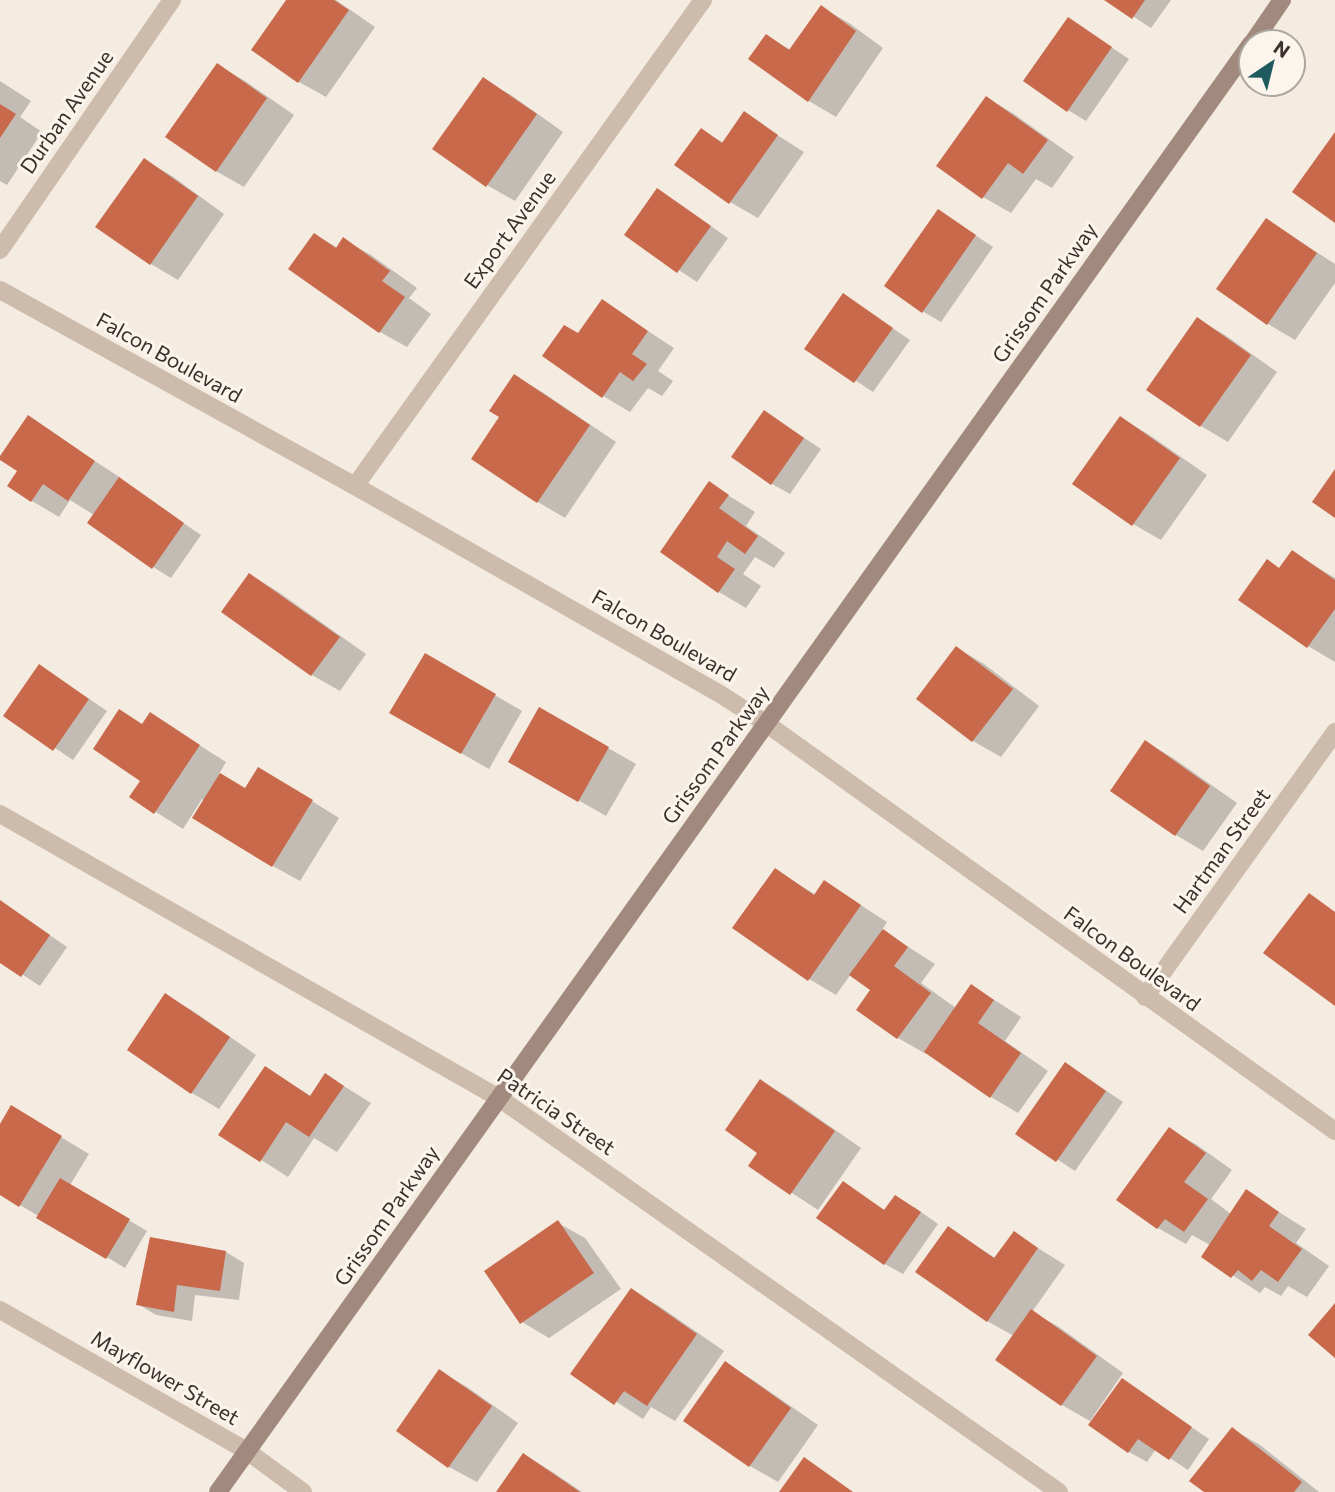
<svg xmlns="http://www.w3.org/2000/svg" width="1335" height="1492" font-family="Commissioner,sans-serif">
<rect width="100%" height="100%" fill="#f4ebe1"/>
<g fill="#0003">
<path d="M288 0H336L375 27 326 97 299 82Z"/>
<path d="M1108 0H1171L1151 28Z"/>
<path d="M821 7 849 23 883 48 836 117 809 101 750 59 766 36 791 50Z"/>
<path d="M1069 19 1129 59 1086 121 1068 110Z"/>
<path d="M218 65 245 81 294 115 244 187 216 171Z"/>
<path d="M483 79 511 95 563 132 515 201 487 185Z"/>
<path d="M0 81 31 101 20 117 42 132 7 185 0 181Z"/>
<path d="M987 98 1014 114 1074 157 1052 188 1036 179 1011 213 983 197Z"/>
<path d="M744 114 804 152 758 218 730 202 677 165 701 130 724 143Z"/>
<path d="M145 160 172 176 224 214 178 280 151 264Z"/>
<path d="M675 201 728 238 697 282 626 235Z"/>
<path d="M939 211 993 247 941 322 922 311Z"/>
<path d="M1267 220 1335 264V283L1295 340 1268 324Z"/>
<path d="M315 235 338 248 344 240 371 255 417 288 409 298 431 314 407 347 380 332Z"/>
<path d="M844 295 910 340 873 392 807 348Z"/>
<path d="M602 301 674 348 658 371 673 381 662 396 648 388 630 412 603 396 579 335Z"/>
<path d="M1197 319 1225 335 1277 372 1228 442 1201 426Z"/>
<path d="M515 376 542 392 616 442 565 518 538 502 501 417Z"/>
<path d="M765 412 821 449 790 494 772 484Z"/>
<path d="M28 418 121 478 120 480 201 535 171 578 153 567 94 515 70 500 59 517 32 501Z"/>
<path d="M1121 418 1148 434 1207 475 1161 540 1133 524 1075 483Z"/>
<path d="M710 484 755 512 746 526 785 553 774 568 755 557 743 574 761 586 746 608 719 592Z"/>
<path d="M1292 552 1335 578V662L1308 646Z"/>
<path d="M250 575 277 591 366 654 340 691 312 675 224 612Z"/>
<path d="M957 648 984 664 1039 706 1001 757 973 741 918 699Z"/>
<path d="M426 655 522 711 489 769 391 713Z"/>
<path d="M40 666 107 711 73 760 6 715Z"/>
<path d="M540 709 636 764 606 816 510 761Z"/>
<path d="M150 714 226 762 219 774 246 790 286 785 339 818 300 881 273 866 202 799 183 829 132 797 143 780V725Z"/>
<path d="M1146 742 1173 758 1237 803 1203 851 1176 835 1112 790Z"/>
<path d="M775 870 816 895 825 882 887 922 882 930 935 964 921 983 956 1008 972 986 1021 1017 1005 1041 1048 1071 1018 1113 991 1097 927 1052 926 1054 898 1038 858 1009 872 990 851 974 836 995 809 979Z"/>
<path d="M0 901 67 947 40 986 0 960Z"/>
<path d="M166 995 193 1011 256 1055 219 1109 192 1093 129 1050Z"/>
<path d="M1066 1064 1123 1102 1075 1171 1017 1133Z"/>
<path d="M265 1068 312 1097 326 1075 371 1103 337 1152 314 1138 288 1177 221 1134Z"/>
<path d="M761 1081 788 1097 861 1148 818 1210 751 1166 760 1152Z"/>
<path d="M39 1124 89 1154 70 1185 147 1231 125 1268 0 1193V1127Z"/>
<path d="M1169 1129 1197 1145 1232 1170 1211 1199 1231 1214 1247 1192 1306 1229 1296 1243 1329 1266 1307 1297 1288 1286 1281 1296 1265 1287 1260 1293 1203 1256 1210 1245 1192 1235 1186 1244 1158 1228 1118 1199Z"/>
<path d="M843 1183 886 1211 914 1207 938 1224 903 1274 885 1264Z"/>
<path d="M558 1223 585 1238 621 1289 549 1338 522 1322Z"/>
<path d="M948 1228 995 1258 1014 1233 1065 1265 1032 1312 1059 1327 1123 1373 1090 1421 1062 1405 997 1360 1014 1336 987 1321Z"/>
<path d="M152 1239 226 1252 244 1263 239 1300 195 1295 192 1321 156 1315 138 1304Z"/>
<path d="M631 1290 659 1306 724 1351 675 1421 651 1407 643 1419 573 1374Z"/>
<path d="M726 1364 753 1380 818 1425 778 1482 750 1466 686 1421Z"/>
<path d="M439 1371 467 1387 518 1423 477 1482 449 1467 398 1431Z"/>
<path d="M1122 1380 1209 1439 1188 1470 1156 1449 1147 1462 1129 1452Z"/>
<path d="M1232 1429 1260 1445 1319 1492H1206Z"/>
<path d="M524 1455 551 1471 582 1492H498Z"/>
</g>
<g fill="#c8694b">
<path d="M286 0H334L349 10 298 83 251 50Z"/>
<path d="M1104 0H1145L1132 19Z"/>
<path d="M821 5 856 31 808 102 748 59 766 34 789 50Z"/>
<path d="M1068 17 1112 47 1067 112 1023 81Z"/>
<path d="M217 63 267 98 216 172 165 137Z"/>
<path d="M483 77 537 114 486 187 432 149Z"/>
<path d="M986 96 1048 140 1023 174 1008 163 982 199 936 166Z"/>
<path d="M0 104 16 114 0 138Z"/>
<path d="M744 111 778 135 729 204 674 165 701 128 722 143Z"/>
<path d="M1335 132V223L1292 192Z"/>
<path d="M144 158 198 196 150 265 95 227Z"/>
<path d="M657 188 711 226 677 273 624 235Z"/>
<path d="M938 209 976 235 922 313 884 286Z"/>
<path d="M1266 218 1317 253 1267 325 1216 289Z"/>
<path d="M314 233 336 248 343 237 390 271 382 281 405 297 379 333 288 269Z"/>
<path d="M843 293 893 328 854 383 804 349Z"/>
<path d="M602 299 648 331 632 354 647 364 633 381 620 372 602 398 542 356 564 325 578 333Z"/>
<path d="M1197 317 1251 355 1200 427 1146 390Z"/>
<path d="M514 374 590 425 537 503 471 459 499 417 489 411Z"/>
<path d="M764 410 804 438 771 485 731 457Z"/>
<path d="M28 415 95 461 68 501 43 484 31 502 7 486 17 471 0 460V456Z"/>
<path d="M1120 416 1180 458 1132 526 1072 484Z"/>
<path d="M1335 469V518L1312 502Z"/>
<path d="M119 477 184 523 152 569 87 523Z"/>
<path d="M709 481 729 495 719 508 758 536 745 554 727 541 717 557 735 569 718 593 660 552Z"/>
<path d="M1292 550 1335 580V609L1307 648 1238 600 1267 559 1279 568Z"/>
<path d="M249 573 340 637 311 676 221 612Z"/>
<path d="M956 646 1013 689 972 742 916 699Z"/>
<path d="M425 653 496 694 461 754 389 713Z"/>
<path d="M39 664 89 699 53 751 3 716Z"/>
<path d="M539 707 609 747 578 802 508 762Z"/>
<path d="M119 709 142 724 150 712 200 745 154 814 129 797 140 781 93 749Z"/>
<path d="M1145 740 1210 786 1175 836 1110 791Z"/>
<path d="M258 767 313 800 272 867 192 818 220 773 245 788Z"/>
<path d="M775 868 814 895 824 880 861 905 808 981 732 928Z"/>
<path d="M1309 893 1335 912V1006L1263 953Z"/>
<path d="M0 900 50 935 21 977 0 963Z"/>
<path d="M883 929 908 947 894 966 931 993 897 1039 856 1010 870 990 849 975Z"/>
<path d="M971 984 994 1000 978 1023 1021 1053 990 1098 924 1052Z"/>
<path d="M165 993 230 1037 191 1094 127 1050Z"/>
<path d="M1065 1062 1106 1091 1056 1162 1015 1134Z"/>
<path d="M265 1066 310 1096 325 1073 344 1086 309 1137 286 1122 260 1162 218 1135Z"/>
<path d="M760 1079 835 1131 790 1195 748 1166 757 1153 725 1130Z"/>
<path d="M11 1105 62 1136 19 1207 0 1195V1124Z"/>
<path d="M1169 1127 1206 1153 1184 1182 1208 1199 1184 1232 1165 1219 1157 1229 1116 1200Z"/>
<path d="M60 1178 130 1219 106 1259 36 1218Z"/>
<path d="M843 1181 884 1210 895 1195 921 1212 884 1265 816 1218Z"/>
<path d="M1246 1189 1279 1212 1269 1226 1302 1249 1278 1282 1261 1270 1252 1281 1238 1270 1231 1278 1201 1257Z"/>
<path d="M558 1220 594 1273 520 1324 484 1271Z"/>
<path d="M948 1226 994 1258 1014 1231 1038 1248 987 1322 915 1272Z"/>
<path d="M150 1237 226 1251 220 1291 177 1285 174 1312 136 1305Z"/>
<path d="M631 1288 697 1334 647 1406 624 1391 614 1405 570 1374Z"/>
<path d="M1335 1303V1358L1308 1335Z"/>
<path d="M1031 1309 1097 1356 1061 1406 995 1360Z"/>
<path d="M725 1361 791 1408 749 1467 683 1421Z"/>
<path d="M439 1369 492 1406 448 1468 396 1431Z"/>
<path d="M1122 1378 1192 1427 1169 1460 1138 1439 1128 1453 1088 1425Z"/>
<path d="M1232 1427 1302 1482 1294 1492H1204L1189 1481Z"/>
<path d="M523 1453 580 1492H496Z"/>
<path d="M804 1457 853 1492H779Z"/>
</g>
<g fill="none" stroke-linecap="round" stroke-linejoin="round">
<g stroke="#cdbbac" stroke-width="18">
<path d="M0 250 172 0"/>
<path d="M0 290 355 486 720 694 767 724 1335 1131"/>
<path d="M355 486 703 0"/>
<path d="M0 814 499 1098 1059 1492"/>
<path d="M1145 997 1335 732"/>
<path d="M0 1310 247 1451 303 1492"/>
</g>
<g stroke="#a18a7d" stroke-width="18">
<path d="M1253 42 1282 0"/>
<path d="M218 1492 1251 44"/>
</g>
</g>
<g text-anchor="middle" stroke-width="6" stroke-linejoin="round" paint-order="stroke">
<g font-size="21" fill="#3b302b" stroke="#fbf5ee">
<text transform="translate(67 112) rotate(-55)" y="7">Durban Avenue</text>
<text transform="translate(510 230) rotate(-54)" y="7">Export Avenue</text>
<text transform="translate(1045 293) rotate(-55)" y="7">Grissom Parkway</text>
<text transform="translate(169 358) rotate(29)" y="7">Falcon Boulevard</text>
<text transform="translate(664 636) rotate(30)" y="7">Falcon Boulevard</text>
<text transform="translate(716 755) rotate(-54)" y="7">Grissom Parkway</text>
<text transform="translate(1222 851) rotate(-54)" y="7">Hartman Street</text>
<text transform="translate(1132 959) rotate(36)" y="7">Falcon Boulevard</text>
<text transform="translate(556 1112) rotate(34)" y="7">Patricia Street</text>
<text transform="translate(387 1216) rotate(-55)" y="7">Grissom Parkway</text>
<text transform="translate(165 1378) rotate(30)" y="7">Mayflower Street</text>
</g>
</g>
<g transform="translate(1272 63) rotate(35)"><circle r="33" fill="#fbf5ee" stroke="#aea6a0" stroke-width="2"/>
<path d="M0-5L12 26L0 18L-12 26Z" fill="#1f5a5e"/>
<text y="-10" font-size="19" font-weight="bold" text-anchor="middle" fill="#3b302b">N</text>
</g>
</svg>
